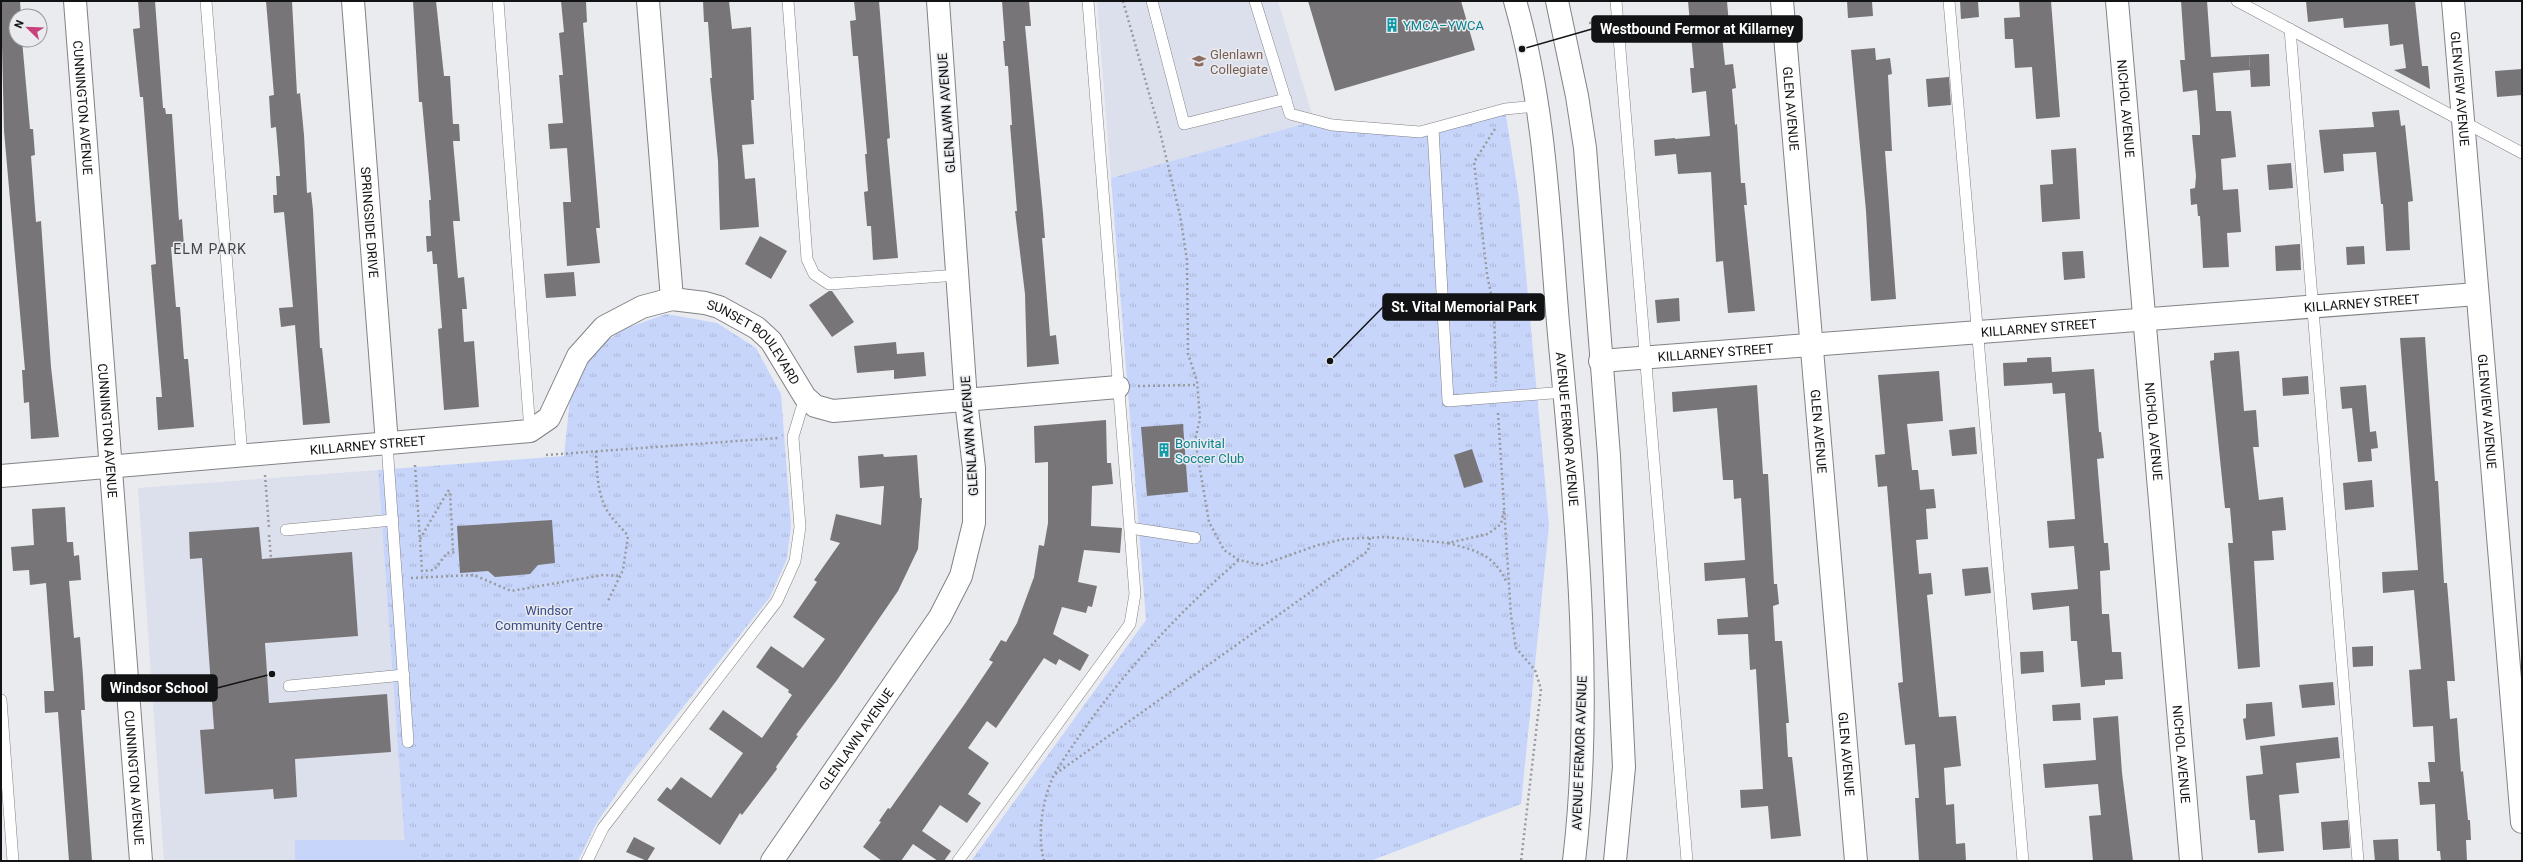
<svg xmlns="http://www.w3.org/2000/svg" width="2523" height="862" font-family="Roboto,sans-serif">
<defs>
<pattern id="park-tufts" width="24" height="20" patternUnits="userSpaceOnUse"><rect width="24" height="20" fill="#c7d5fa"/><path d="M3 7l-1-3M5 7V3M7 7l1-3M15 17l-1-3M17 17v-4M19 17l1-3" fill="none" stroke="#aab6d5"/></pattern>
</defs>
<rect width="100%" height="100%" fill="#e9ebef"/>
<g fill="#dce0ec">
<path d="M1097 1H1278L1314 121 1111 178Z"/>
<path d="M378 470 406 861H164L138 488Z"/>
</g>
<rect fill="#c7d5fa" x="295" y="840" width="125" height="21"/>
<g fill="url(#park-tufts)">
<path d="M1505 109 1519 198 1549 525 1521 804 1370 861H971L1146 620 1111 178 1314 121 1420 132Z"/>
<path d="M666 314 717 323 756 348 781 394 791 526 787 559 770 597 628 777 596 824 578 861H406L378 470 564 456 570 399 595 349 624 329Z"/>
</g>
<g fill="#787578">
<path d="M1 1H20L21 16H16V40H22L30 129H33L35 155 31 156 36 222 41 221 51 367 59 437 31 439 29 402 24 403 22 370H25L4 131Z"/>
<path d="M138 1H155L163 108H165L166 114H172L179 220 182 219 184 246 171 247 176 307H180L184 359H188L194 427 158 430 156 397H162L151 265 156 264 143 97H140L133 29 140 28Z"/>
<path d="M266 1H292L297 94 300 93 304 135 307 193 311 192 313 210 320 348H322L330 423 303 425 295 325 281 327 279 308 293 307 284 212 274 213 273 195H277L276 176H280L276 127 271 128 269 96 274 95Z"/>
<path d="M413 1H436L444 76H450L453 124H459L460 141H453L460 221H453L458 278 464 277 467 309H462L464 342 474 341 479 407 444 410 438 329 442 328 437 264H433L432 251 427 252 426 236H431L429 200H431L422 102H419Z"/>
<path d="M561 1H586L587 22 583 23 600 228H596L600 263 567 266 563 202H571L567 148 550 149 548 124 563 123 559 75H563L559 33 564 32Z"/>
<path d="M703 1H729L732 29 751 27 754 100H751L754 144 742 145 745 179 755 178 759 227 720 230 718 161 710 78H712L708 22H704Z"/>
<path d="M854 1H879L890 138 887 139 898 258 873 260 871 226H867L864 192 868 191 865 154H867L858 56H853L850 21 856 20Z"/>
<path d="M1002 1H1029L1031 26H1025L1043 213 1045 238H1042L1050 336 1056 335 1059 364 1027 367 1025 294 1015 211H1017L1010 125H1012L1008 66H1005L1003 41H1005Z"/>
<path d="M1308 1H1461L1475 50 1335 91Z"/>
<path d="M1688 1H1727L1729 25 1721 26 1725 65 1733 64 1736 88 1732 89 1735 125 1737 124 1741 183H1745L1747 205H1744L1755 311 1728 313 1723 261 1716 262 1711 172 1678 174 1676 154 1655 156 1654 140 1675 138 1676 151 1675 139 1710 136 1706 91 1692 93 1690 68H1694Z"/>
<path d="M1847 1H1872L1873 16 1848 18Z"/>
<path d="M1960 1H1978L1979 17 1961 19Z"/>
<path d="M2019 1H2051L2060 117 2036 119 2032 67 2015 68 2013 39H2005L2004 18 2020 17Z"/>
<path d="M2181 1H2207L2211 57 2249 55 2250 70 2213 73 2216 111H2231L2236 157 2221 159 2223 190 2238 189 2241 232 2227 233 2229 267 2203 268 2200 216H2198L2197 204 2191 205 2190 189 2195 188 2196 176 2192 135H2200V127L2197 90 2183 92 2180 60H2185Z"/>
<path d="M2306 1H2415L2422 66H2428L2430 89 2394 70 2406 68 2403 44 2390 46 2388 24 2344 28 2343 18 2308 22Z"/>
<path d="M1875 48 1876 60 1890 58 1892 74 1888 75 1892 151H1885L1896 299 1871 301 1866 211 1851 50Z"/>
<path d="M2269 54 2270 86 2251 87 2249 55Z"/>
<path d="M2522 69V95L2497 97 2495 71Z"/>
<path d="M1949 77 1951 105 1928 107 1926 79Z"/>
<path d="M2399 110 2401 126 2405 125 2413 201 2408 202 2410 250 2386 251 2383 204H2381L2376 152 2343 154 2344 171 2324 173 2319 130 2374 127 2372 112Z"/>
<path d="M2076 148 2080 219 2042 222 2040 185 2053 184 2051 150Z"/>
<path d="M2291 163 2293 188 2269 190 2267 165Z"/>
<path d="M760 236 787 251 771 279 745 264Z"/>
<path d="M2300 244 2301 270 2276 271 2275 246Z"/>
<path d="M2364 246 2365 264 2347 265 2346 247Z"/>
<path d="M2083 251 2085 278 2064 280 2062 252Z"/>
<path d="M574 272 576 296 546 298 544 274Z"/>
<path d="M829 291H832L854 322 832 337 809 305Z"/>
<path d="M1679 298 1680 321 1657 323 1655 300Z"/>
<path d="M2425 337 2435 481H2438L2444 583H2447L2453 655 2455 681H2447L2450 719 2457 718 2461 772 2463 771 2468 820H2470L2471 840H2466L2467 861H2441L2440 851H2437L2435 804 2420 805 2418 782H2430L2428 762H2435L2433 726 2413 727 2409 670 2421 669 2414 590 2383 593 2382 572 2418 570 2400 338Z"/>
<path d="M896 342 897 354 924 352 926 376 894 379V370L857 373 854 346Z"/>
<path d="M2239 351 2244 411 2256 410 2259 447H2253L2259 500 2283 497 2286 530 2272 531 2274 560 2254 561 2260 667 2238 669 2228 543H2233L2230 508H2225L2210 361 2214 360V353Z"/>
<path d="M2051 357 2052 372 2094 369 2099 432H2101L2104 458 2097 459 2104 543H2108L2110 570 2100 571 2102 614H2109L2112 652H2121L2123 679 2105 680V685L2081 687 2077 641H2071L2069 606 2033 610 2031 593 2078 589 2074 546 2049 548 2047 521 2075 519 2065 393 2053 394 2052 383 2004 386 2003 363 2027 362V358Z"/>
<path d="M1939 371 1943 421 1907 424 1912 470H1918L1920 490 1934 489 1936 508 1926 509 1928 539 1916 540 1919 574 1931 573 1933 594 1927 595 1939 717 1956 716 1961 766 1944 768 1946 805 1954 804 1956 844 1965 843 1966 861H1919L1915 798H1919L1915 744 1905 745 1898 683 1903 682 1887 486 1878 487 1875 455 1885 454 1878 375Z"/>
<path d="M2308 376 2309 394 2283 396 2282 378Z"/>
<path d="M1757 385 1763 474H1768L1774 584H1777L1779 604 1773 606 1775 641H1782L1789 723H1786L1788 757H1792L1801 836 1771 839 1768 806 1741 808 1740 790 1763 789 1756 669 1750 670 1748 634 1718 635 1717 619 1748 617 1745 578 1705 581 1704 563 1745 560 1741 498 1734 499 1733 480H1723L1717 408 1673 412 1672 392Z"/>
<path d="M2366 385 2370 432 2376 431 2378 448 2371 449 2372 461 2358 462 2352 408 2342 409 2340 387Z"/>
<path d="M1106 420 1107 463H1111L1113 484 1092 486 1091 526 1122 528 1120 553 1084 550 1078 582 1097 586 1092 607 1088 606 1086 613 1062 607 1053 634 1089 655 1080 671 1059 659 1056 665 1044 658 996 728 987 721 968 748 989 763 968 794 981 803 967 823 940 805 922 831 951 851 944 861H938L913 844 901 861H882L863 847 881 822 879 821 888 808 890 809 964 705 993 662 989 660 1001 640 1006 642 1017 623 1034 577 1039 545 1044 546 1048 523V462L1035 463 1034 426Z"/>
<path d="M1183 424 1188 492 1147 496 1141 427Z"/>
<path d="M1975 427 1977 454 1952 456 1949 430Z"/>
<path d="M1472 449 1483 482 1464 488 1454 455Z"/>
<path d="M883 454 884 457 917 455 920 498H922L918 549 898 591 837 680 796 735 798 736 776 767 777 769 742 815 740 813 720 845 657 800 667 787 671 790 681 777 711 798 743 753 709 729 723 710 762 738 792 695 788 692 789 690 756 667 771 646 803 668 825 639 793 617 817 582 814 580 840 543 830 540 836 514 881 525 884 486 860 488 858 456Z"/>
<path d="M2372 480 2374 507 2345 510 2343 483Z"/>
<path d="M65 507 67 542H73L74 556 79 555 81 580 69 581 74 638 80 637 83 676 85 710H81L92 861H69L58 712 45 713 44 691H54L46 583 30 585 29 570 13 571 11 547 34 545 32 509Z"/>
<path d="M552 520 555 563 538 565 530 574 495 577 488 571 460 573 457 526Z"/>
<path d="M259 527 262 559 352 552 358 636 265 643 269 703 387 694 391 752 295 759 297 797 274 799 273 789 205 794 200 730 214 729 202 558 190 559 189 532Z"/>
<path d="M1988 567 1991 593 1965 596 1962 569Z"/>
<path d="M2373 646V666L2353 667 2352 647Z"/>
<path d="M2043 651 2044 672 2021 674 2020 652Z"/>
<path d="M2333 682 2335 705 2302 708 2299 685Z"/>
<path d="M2272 702 2275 736 2246 740 2243 719 2246 718V704Z"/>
<path d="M2080 703 2081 720 2053 721 2052 705Z"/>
<path d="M2118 716 2122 773 2133 861H2093L2089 816 2101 815 2098 784 2045 788 2043 764 2096 760 2093 718Z"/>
<path d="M2338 737 2340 758 2296 763 2299 793 2279 795 2284 851 2258 853 2255 820H2250L2246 776 2263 774 2260 746Z"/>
<path d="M2348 820 2350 848 2323 850 2321 822Z"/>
<path d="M634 837 655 848 647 861 626 852Z"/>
<path d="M2398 839 2399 861H2375L2373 840Z"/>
</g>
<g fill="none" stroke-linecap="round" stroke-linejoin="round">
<defs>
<g id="lane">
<path d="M206 1 242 456"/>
<path d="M498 1 530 431"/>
<path d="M788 1 807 259 814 274 829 284 959 275"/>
<path d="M1152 1 1184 124 1286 99"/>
<path d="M1255 1 1290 114 1332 125 1420 132 1505 109 1538 106"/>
<path d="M1616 1 1687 861"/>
<path d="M1949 1 2023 861"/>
<path d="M2237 1 2522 153"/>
<path d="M2290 29 2358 861"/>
<path d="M1433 129 1448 401 1565 392"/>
<path d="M387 444 408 742"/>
<path d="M1130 528 1195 538"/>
<path d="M286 530 393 520"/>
<path d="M289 686 404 675"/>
<path d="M1 700 13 861"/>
<path d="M587 861 603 828 777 601 795 561 800 527 793 437 805 397"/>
<path d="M958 861 1130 624 1135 594 1088 1"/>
</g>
<g id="street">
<path id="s1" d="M75 1 141 861"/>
<path id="s2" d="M353 1 387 444"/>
<path d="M648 1 672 299"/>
<path id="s3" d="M1782 1 1856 861"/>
<path id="s4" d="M2117 1 2191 861"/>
<path id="s5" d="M2453 1 2522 822"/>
<path id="s6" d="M1600 361 2477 294"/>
<path id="s7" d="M1 476 530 431 549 418 578 356 604 327 642 307 672 299 705 303 719 307 757 328 771 341 805 397 815 406 833 411 1118 387"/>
<path id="s8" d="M772 861 940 617 961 576 974 523V468L966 400 938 1"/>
</g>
<g id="secondary">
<path id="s9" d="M1515 1C1545 105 1549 216 1558 323 1574 501 1595 683 1574 861"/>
<path d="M1557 1 1577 96 1585 148 1609 456 1624 767 1615 861"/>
</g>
</defs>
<use href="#lane" stroke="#808286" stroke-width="12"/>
<use href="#street" stroke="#808286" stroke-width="24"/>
<use href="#secondary" stroke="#808286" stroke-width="24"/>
<g stroke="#989a9d" stroke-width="2.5" stroke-dasharray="2 3" stroke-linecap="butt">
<path d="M1123 1 1160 132 1180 215 1187 260 1188 354 1197 381 1200 419 1195 440 1209 522 1224 550 1239 560 1262 565 1318 545 1344 539 1385 537 1448 543 1488 534 1501 524 1504 510"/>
<path d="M1589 23 1603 22"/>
<path d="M1495 129 1474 162 1487 274 1494 309 1496 382"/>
<path d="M1138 386 1197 385"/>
<path d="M1498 413 1511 616 1516 648 1535 670 1541 689 1521 861"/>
<path d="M596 451C597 472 597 497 610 515 615 522 622 528 628 536L623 570 608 601"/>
<path d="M546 455 778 438"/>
<path d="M415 465 422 571 434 570 447 553 456 552"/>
<path d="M265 475 269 528"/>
<path d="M269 535 271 558"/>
<path d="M420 539 448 491H450L453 552"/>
<path d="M1448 543C1477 551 1494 554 1507 583"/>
<path d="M411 578 474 575 511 591 603 575 620 576"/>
<path d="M1055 773C1104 694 1168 621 1239 560"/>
<path d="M1044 861C1037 834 1042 800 1054 775L1368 551 1370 537"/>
</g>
<use href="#lane" stroke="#fff" stroke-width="11"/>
<use href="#street" stroke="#fff" stroke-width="22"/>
<use href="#secondary" stroke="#fff" stroke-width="22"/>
</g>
<defs>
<symbol id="building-bare" viewBox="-9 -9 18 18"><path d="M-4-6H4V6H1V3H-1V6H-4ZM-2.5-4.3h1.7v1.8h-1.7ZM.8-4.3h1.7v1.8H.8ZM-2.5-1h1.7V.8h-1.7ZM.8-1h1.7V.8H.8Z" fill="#0f9aa8" stroke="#e9ebef" stroke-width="2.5" paint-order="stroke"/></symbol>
<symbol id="school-bare" viewBox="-9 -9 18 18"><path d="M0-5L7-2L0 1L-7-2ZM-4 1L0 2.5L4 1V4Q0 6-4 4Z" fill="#8d6e63" stroke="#e9ebef" stroke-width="2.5" paint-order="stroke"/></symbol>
</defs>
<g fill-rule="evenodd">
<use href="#building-bare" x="1382" y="15" width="20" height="20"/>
<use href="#school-bare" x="1189" y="51" width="20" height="20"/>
<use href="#building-bare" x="1154" y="440" width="20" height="20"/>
</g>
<g text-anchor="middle" stroke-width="3" stroke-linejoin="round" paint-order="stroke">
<g font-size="13" fill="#0d838f" stroke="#e9ebef" text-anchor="start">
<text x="1403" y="30">YMCA–YWCA</text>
<text x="1175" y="448">Bonivital<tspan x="1175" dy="15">Soccer Club</tspan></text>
</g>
<g font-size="13" fill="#785e54" stroke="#e9ebef" text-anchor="start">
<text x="1210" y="59">Glenlawn<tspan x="1210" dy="15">Collegiate</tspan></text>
</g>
<g font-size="13" fill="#121314" stroke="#e9ebef">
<text dy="5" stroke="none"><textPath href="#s5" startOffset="88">GLENVIEW AVENUE</textPath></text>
<text dy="5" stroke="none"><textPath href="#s1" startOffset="107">CUNNINGTON AVENUE</textPath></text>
<text dy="5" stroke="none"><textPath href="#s3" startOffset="108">GLEN AVENUE</textPath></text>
<text dy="5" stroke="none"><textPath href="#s4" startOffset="108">NICHOL AVENUE</textPath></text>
<text transform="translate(946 113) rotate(-94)" y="5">GLENLAWN AVENUE</text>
<text dy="5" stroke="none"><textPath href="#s2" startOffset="222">SPRINGSIDE DRIVE</textPath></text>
<text dy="5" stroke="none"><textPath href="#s6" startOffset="764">KILLARNEY STREET</textPath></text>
<text dy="5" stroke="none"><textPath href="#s6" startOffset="440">KILLARNEY STREET</textPath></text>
<text dy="5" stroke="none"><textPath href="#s7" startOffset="833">SUNSET BOULEVARD</textPath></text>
<text dy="5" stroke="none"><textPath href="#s6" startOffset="116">KILLARNEY STREET</textPath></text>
<text dy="5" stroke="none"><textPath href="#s5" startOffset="412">GLENVIEW AVENUE</textPath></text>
<text dy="5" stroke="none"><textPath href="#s9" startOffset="432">AVENUE FERMOR AVENUE</textPath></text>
<text dy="5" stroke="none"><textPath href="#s1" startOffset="431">CUNNINGTON AVENUE</textPath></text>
<text dy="5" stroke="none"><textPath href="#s3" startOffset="432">GLEN AVENUE</textPath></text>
<text dy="5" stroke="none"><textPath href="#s4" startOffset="432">NICHOL AVENUE</textPath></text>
<text transform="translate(969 436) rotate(-94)" y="5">GLENLAWN AVENUE</text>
<text dy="5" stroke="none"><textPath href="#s7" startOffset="368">KILLARNEY STREET</textPath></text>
<text dy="5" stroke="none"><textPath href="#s8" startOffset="148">GLENLAWN AVENUE</textPath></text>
<text transform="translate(1579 753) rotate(-88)" y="5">AVENUE FERMOR AVENUE</text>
<text dy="5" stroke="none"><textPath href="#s3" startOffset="756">GLEN AVENUE</textPath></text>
<text dy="5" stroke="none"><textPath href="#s4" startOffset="756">NICHOL AVENUE</textPath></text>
<text dy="5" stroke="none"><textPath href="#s1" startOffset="779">CUNNINGTON AVENUE</textPath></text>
</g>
<g font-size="13" fill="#384c88" stroke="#e9ebef">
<text x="549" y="615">Windsor<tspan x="549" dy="15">Community Centre</tspan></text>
</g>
<g font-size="14" letter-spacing="1" fill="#424447" stroke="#e9ebef">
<text x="210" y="254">ELM PARK</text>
</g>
</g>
<path fill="none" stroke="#121314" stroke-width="1.5" d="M1522 49L1592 29M1330 361L1383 307M272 674L217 688"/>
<g fill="#121314" stroke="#e9ebef" stroke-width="1.5">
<circle cx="1522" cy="49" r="4"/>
<circle cx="1330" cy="361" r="4"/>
<circle cx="272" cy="674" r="4"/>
</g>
<g fill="#121314" stroke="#121314" stroke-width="1.5">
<rect x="1592" y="16" width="210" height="26" rx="4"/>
<rect x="1383" y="294" width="161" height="26" rx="4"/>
<rect x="102" y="675" width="115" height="26" rx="4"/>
</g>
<g font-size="14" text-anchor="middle" font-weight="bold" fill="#fff">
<text x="1697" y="34">Westbound Fermor at Killarney</text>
<text x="1464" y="312">St. Vital Memorial Park</text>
<text x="159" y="693">Windsor School</text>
</g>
<rect width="2523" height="862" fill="none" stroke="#121314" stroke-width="4"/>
<g transform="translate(28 28) rotate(293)"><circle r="19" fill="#e9ebef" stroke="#939597"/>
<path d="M0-3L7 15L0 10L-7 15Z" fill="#c8407c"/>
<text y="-6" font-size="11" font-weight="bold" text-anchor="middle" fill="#121314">N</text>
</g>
</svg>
